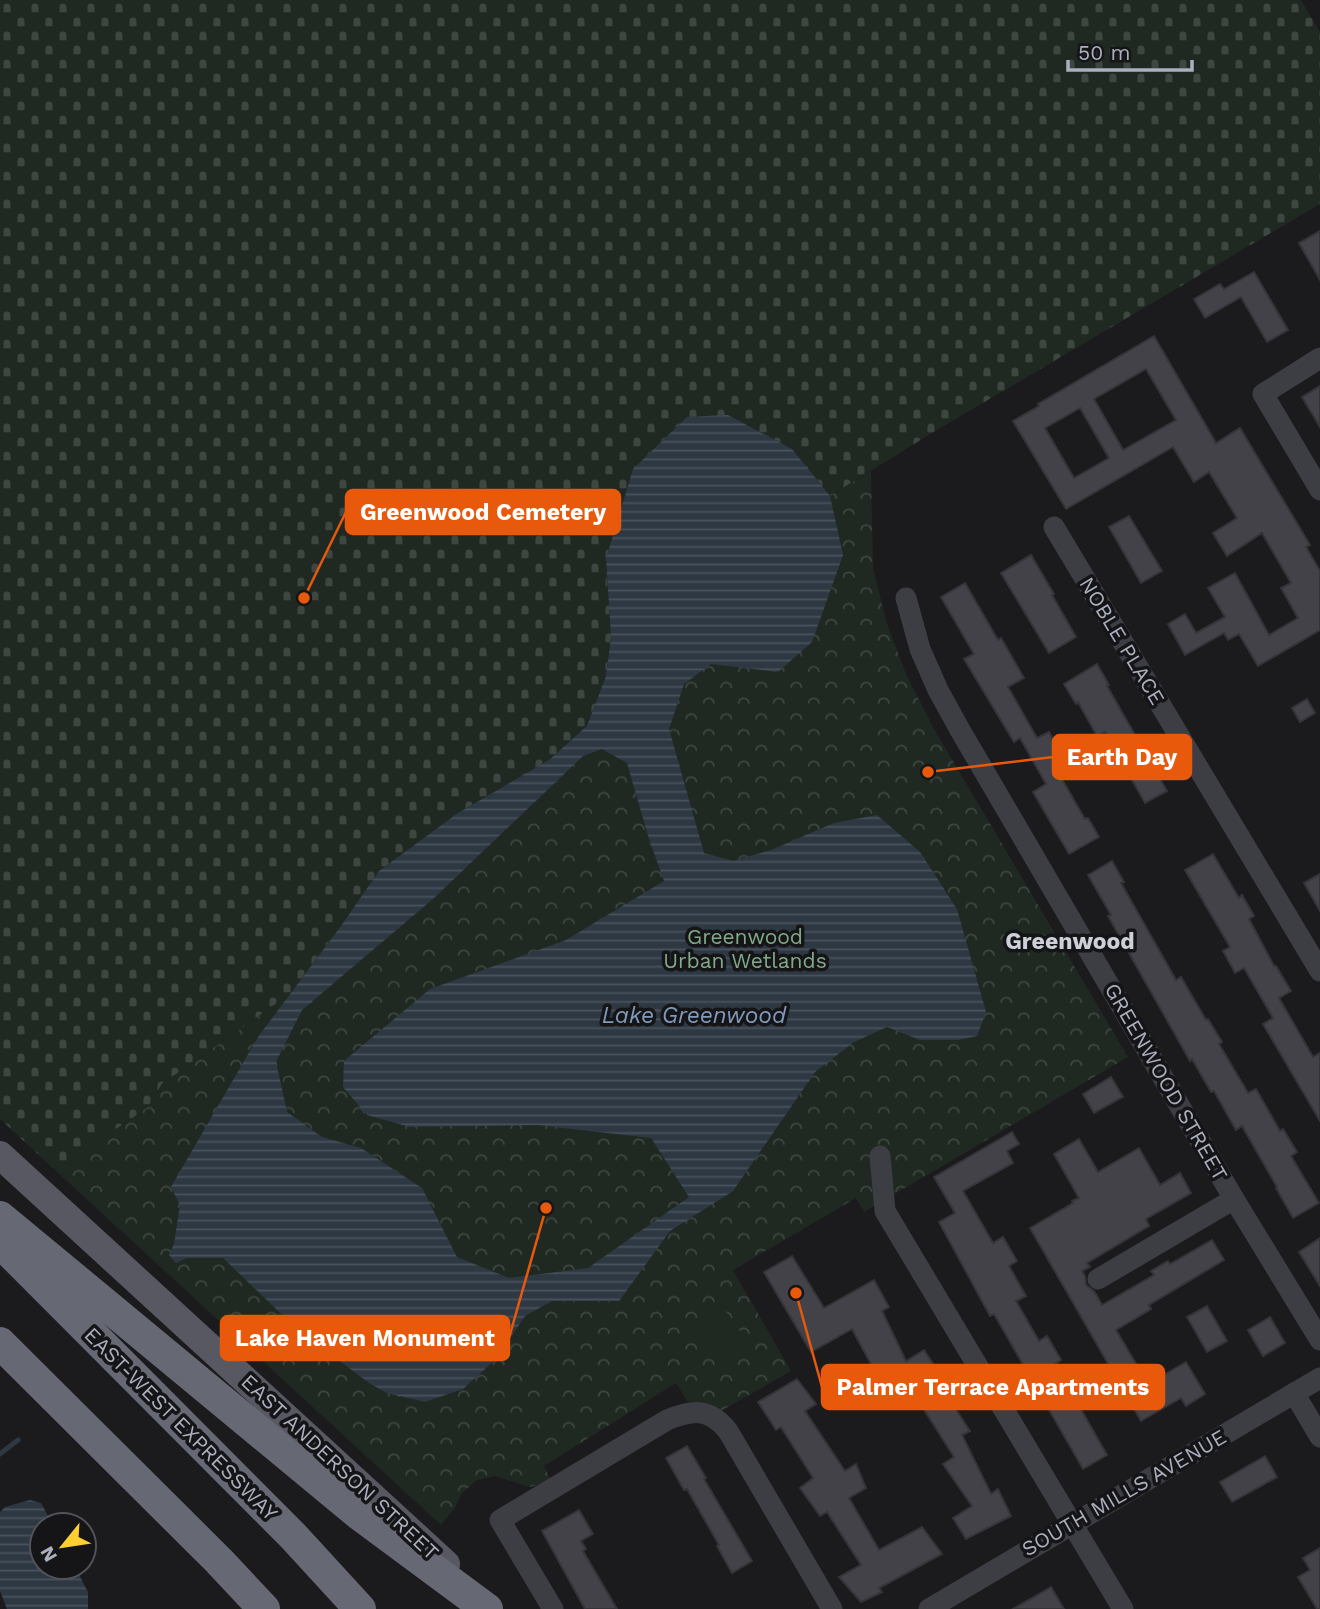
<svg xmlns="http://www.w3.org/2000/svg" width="1320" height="1609" font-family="'Work Sans',sans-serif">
<defs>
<pattern id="cemetery-stones" width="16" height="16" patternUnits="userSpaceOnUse" patternTransform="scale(1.75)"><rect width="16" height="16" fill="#1f2922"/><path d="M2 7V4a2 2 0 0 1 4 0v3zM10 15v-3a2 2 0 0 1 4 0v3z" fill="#3d4640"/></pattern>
<pattern id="park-crowns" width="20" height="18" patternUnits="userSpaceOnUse" patternTransform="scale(1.75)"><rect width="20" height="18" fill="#1f2922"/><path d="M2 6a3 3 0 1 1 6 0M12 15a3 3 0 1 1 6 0" fill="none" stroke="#3d4640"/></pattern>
<pattern id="water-rules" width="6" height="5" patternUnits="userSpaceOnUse" patternTransform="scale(1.75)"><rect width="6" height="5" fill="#2e3843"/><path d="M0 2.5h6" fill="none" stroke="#4a525c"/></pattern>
</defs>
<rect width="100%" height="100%" fill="#1b1a1d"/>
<path fill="url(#cemetery-stones)" d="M0 0H1301L1320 32V204L932 433 830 496 792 449 728 415 606 559 611 637 606 676 587 726 549 760 458 813 379 871 341 926 290 994 162 1084 148 1108 55 1170 0 1119Z"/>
<path fill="url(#park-crowns)" d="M728 415 792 449 830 496 871 471 873 568 887 624 906 674 934 729 1128 1057 864 1212 856 1198 733 1270 791 1371 721 1411 708 1405 687 1401 676 1383 544 1466 550 1479 538 1485 530 1487 495 1476 477 1480 462 1493 455 1508 441 1525 55 1170 147 1108 162 1084 290 994 341 926 379 871 458 813 549 760 587 726 606 676 611 637 606 559 633 469 687 417Z"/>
<path fill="#1f2922" d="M721 1305 748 1342 719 1364 693 1326Z"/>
<g fill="url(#water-rules)" fill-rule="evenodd">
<path d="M728 415 792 449 830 496 843 555 812 642 778 672 711 664 684 684 669 729 704 853 733 861 771 850 834 823 877 815 920 852 957 909 986 1012 977 1036 958 1040H920L887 1027 854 1042 815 1072 733 1191 670 1231 619 1301H552L525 1316 496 1359 463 1389 425 1402 387 1393 369 1383 296 1328 223 1258H186L176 1263 169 1255 174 1244 180 1205 171 1187 258 1037 341 926 379 871 458 813 549 760 587 726 606 676 611 637 606 559 633 469 687 417ZM602 749 627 763 649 839 664 881 566 940 430 989 344 1061 343 1087 367 1115 410 1127 537 1125 651 1138 689 1197 588 1268 509 1278 457 1257 422 1188 361 1148 322 1137 287 1112 276 1062 302 1010 433 899 583 756Z"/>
<path d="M30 1500 41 1503 53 1525H42V1567H75L88 1592V1609H7L0 1591V1512L5 1507Z"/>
</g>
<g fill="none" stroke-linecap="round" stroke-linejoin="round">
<path stroke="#2e3843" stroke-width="5" d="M0 1454 18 1440"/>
</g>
<g fill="#424248" stroke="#353439" stroke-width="2" fill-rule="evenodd">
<path d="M1320 231V280L1299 243Z"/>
<path d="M1254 272 1288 330 1267 342 1241 297 1205 318 1194 299 1220 284 1224 289Z"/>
<path d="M1154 336 1216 443 1240 428 1310 545 1306 547 1320 571V630L1258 666 1239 634 1228 640 1224 633 1185 655 1168 624 1185 614 1196 633 1225 617 1208 588 1235 573 1269 635 1298 618 1281 588 1291 583 1262 533 1227 556 1213 533 1237 518 1209 472 1194 482 1173 447 1066 509 1013 421 1039 406 1038 404ZM1146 369 1176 420 1123 450 1094 399ZM1080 408 1109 458 1074 478 1045 428Z"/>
<path d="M1320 386V427L1302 397Z"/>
<path d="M1129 516 1162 571 1141 583 1109 527Z"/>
<path d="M1031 555 1054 594 1052 595 1076 637 1049 653 1001 573Z"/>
<path d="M965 583 998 640 1001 638 1024 678 1008 687 1037 738 1049 732 1067 763 1056 769 1085 819 1088 818 1099 837 1069 854 1033 792 1046 784 1020 738 1014 742 964 659 974 654 941 597Z"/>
<path d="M1097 664 1109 685 1107 686 1167 791 1145 803 1105 732 1097 736 1078 702 1076 704 1064 684Z"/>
<path d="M1307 699 1315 713 1300 722 1292 708Z"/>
<path d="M1213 854 1239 898 1242 895 1254 916 1249 919 1274 966H1276L1291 991 1279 998 1313 1057 1320 1053V1121L1263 1024 1273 1018 1244 968 1235 973 1223 951 1230 947 1185 870Z"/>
<path d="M1112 861 1124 882 1121 883 1176 980 1181 977 1206 1020 1208 1019 1222 1042 1219 1044 1248 1093 1256 1089 1280 1131 1283 1129 1297 1152 1291 1156 1319 1203 1293 1218 1276 1188 1277 1187 1242 1126 1236 1130 1214 1091 1211 1092 1192 1059 1190 1061 1108 916 1111 915 1088 875Z"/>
<path d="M1320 874V911L1304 883Z"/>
<path d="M1111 1077 1123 1097 1094 1113 1083 1094Z"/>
<path d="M1012 1132 1019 1144 1007 1151 1013 1163 963 1191 993 1243 1003 1237 1017 1261 1009 1266 1026 1296 1016 1301 1039 1341 1047 1336 1061 1360 1055 1364 1107 1455 1083 1469 994 1314 990 1316 939 1222 955 1213 934 1177Z"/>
<path d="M1079 1139 1098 1172 1139 1148 1160 1185 1180 1173 1191 1193 1146 1219 1149 1226 1087 1263 1090 1267 1082 1271 1085 1276 1086 1285 1094 1291 1102 1305 1154 1275 1151 1271 1168 1261 1170 1264 1212 1240 1224 1260 1149 1305 1151 1309 1116 1330 1148 1384 1186 1362 1205 1394 1186 1406 1181 1398 1141 1421 1030 1228 1073 1203 1072 1201 1079 1198 1054 1154Z"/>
<path d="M1320 1238V1286L1299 1252Z"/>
<path d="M792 1256 824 1308 874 1280 889 1307 882 1311 906 1361 924 1350 939 1373 934 1376 970 1431 962 1435 991 1494 998 1489 1011 1516 966 1539 953 1518 972 1506 943 1464 954 1457 911 1389 881 1408 863 1382 877 1375 852 1329 811 1352 764 1272Z"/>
<path d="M1207 1306 1227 1341 1207 1352 1187 1317Z"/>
<path d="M1270 1317 1285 1343 1263 1356 1248 1330Z"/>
<path d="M797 1379 816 1404 805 1411 845 1471 856 1464 866 1488 849 1498 879 1550 922 1527 942 1554 879 1588 882 1592 861 1602 839 1577 861 1565 827 1512 820 1516 800 1488 813 1478 781 1427 776 1430 758 1402Z"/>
<path d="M687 1446 706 1478 704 1479 752 1561 732 1573 717 1546 719 1545 687 1489 684 1490 666 1458Z"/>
<path d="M1265 1456 1277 1477 1232 1502 1220 1482Z"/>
<path d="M579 1510 593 1534 581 1541 586 1549 583 1551 617 1609H585L542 1531Z"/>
<path d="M1320 1548V1609H1317L1298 1577 1310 1570 1303 1558Z"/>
<path d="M1051 1587 1064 1609H1013Z"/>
</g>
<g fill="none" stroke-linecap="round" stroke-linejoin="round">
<g stroke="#3d3d44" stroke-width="21">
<path d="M1320 358 1263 394 1320 490"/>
<path d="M1054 527 1320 971"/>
<path d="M906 598 920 649 938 690 960 730 1234 1199 1320 1340"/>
<path d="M880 1156 885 1211 1123 1609"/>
<path d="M1098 1279 1234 1199"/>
<path d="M1294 1393 1320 1437"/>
<path d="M553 1609 500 1520 667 1420C692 1410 709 1407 728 1431L832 1609"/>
<path d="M929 1609 1320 1378"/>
</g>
<path stroke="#575862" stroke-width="28" d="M0 1155 446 1564"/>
<g stroke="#666974" stroke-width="32">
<path d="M0 1217 360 1515 487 1609"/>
<path d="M0 1242 293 1536 360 1609"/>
<path d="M0 1343 219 1561 264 1609"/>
</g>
</g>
<g text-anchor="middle" stroke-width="7" stroke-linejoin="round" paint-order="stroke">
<g font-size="21" fill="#acafbe" stroke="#151518">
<text transform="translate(1122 641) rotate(59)" y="7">NOBLE PLACE</text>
<text transform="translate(1166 1082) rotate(60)" y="7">GREENWOOD STREET</text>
<text transform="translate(181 1424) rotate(45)" y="7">EAST-WEST EXPRESSWAY</text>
<text transform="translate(340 1467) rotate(43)" y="7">EAST ANDERSON STREET</text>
<text transform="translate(1124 1493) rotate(-30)" y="7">SOUTH MILLS AVENUE</text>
</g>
<g font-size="21" fill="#81aa88" stroke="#151518">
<text x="745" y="944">Greenwood<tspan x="745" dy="24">Urban Wetlands</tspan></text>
</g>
<g font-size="23" font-weight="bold" fill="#cdcfd9" stroke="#151518">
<text x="1070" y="949">Greenwood</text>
</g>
<g font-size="23" font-style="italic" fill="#809abb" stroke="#151518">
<text x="694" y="1023">Lake Greenwood</text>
</g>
</g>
<path fill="none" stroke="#e8590c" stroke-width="2.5" d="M304 598L346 512M928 772L1053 757M546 1208L509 1338M796 1293L822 1387"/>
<g fill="#e8590c" stroke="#151518" stroke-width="2.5">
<circle cx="304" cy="598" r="7"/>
<circle cx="928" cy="772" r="7"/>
<circle cx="546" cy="1208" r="7"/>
<circle cx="796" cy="1293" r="7"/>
</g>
<g fill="#e8590c" stroke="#e8590c" stroke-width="2.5">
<rect x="346" y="490" width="274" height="44" rx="7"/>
<rect x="1053" y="735" width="138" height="44" rx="7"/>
<rect x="221" y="1316" width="288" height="44" rx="7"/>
<rect x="822" y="1365" width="342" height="44" rx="7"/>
</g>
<g font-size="23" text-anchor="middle" font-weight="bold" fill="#fff">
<text x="483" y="520">Greenwood Cemetery</text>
<text x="1122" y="765">Earth Day</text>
<text x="365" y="1346">Lake Haven Monument</text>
<text x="993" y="1395">Palmer Terrace Apartments</text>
</g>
<g transform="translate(63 1546) rotate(240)"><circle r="33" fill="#151518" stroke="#51535a" stroke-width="2"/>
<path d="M0-5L12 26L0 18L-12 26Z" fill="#ffce30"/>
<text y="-10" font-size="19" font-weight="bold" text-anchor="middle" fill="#acafbe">N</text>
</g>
<path d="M1068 60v10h124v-10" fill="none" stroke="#acafbe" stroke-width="3.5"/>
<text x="1078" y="60" font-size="21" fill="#acafbe" stroke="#151518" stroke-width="5" paint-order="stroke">50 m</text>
</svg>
